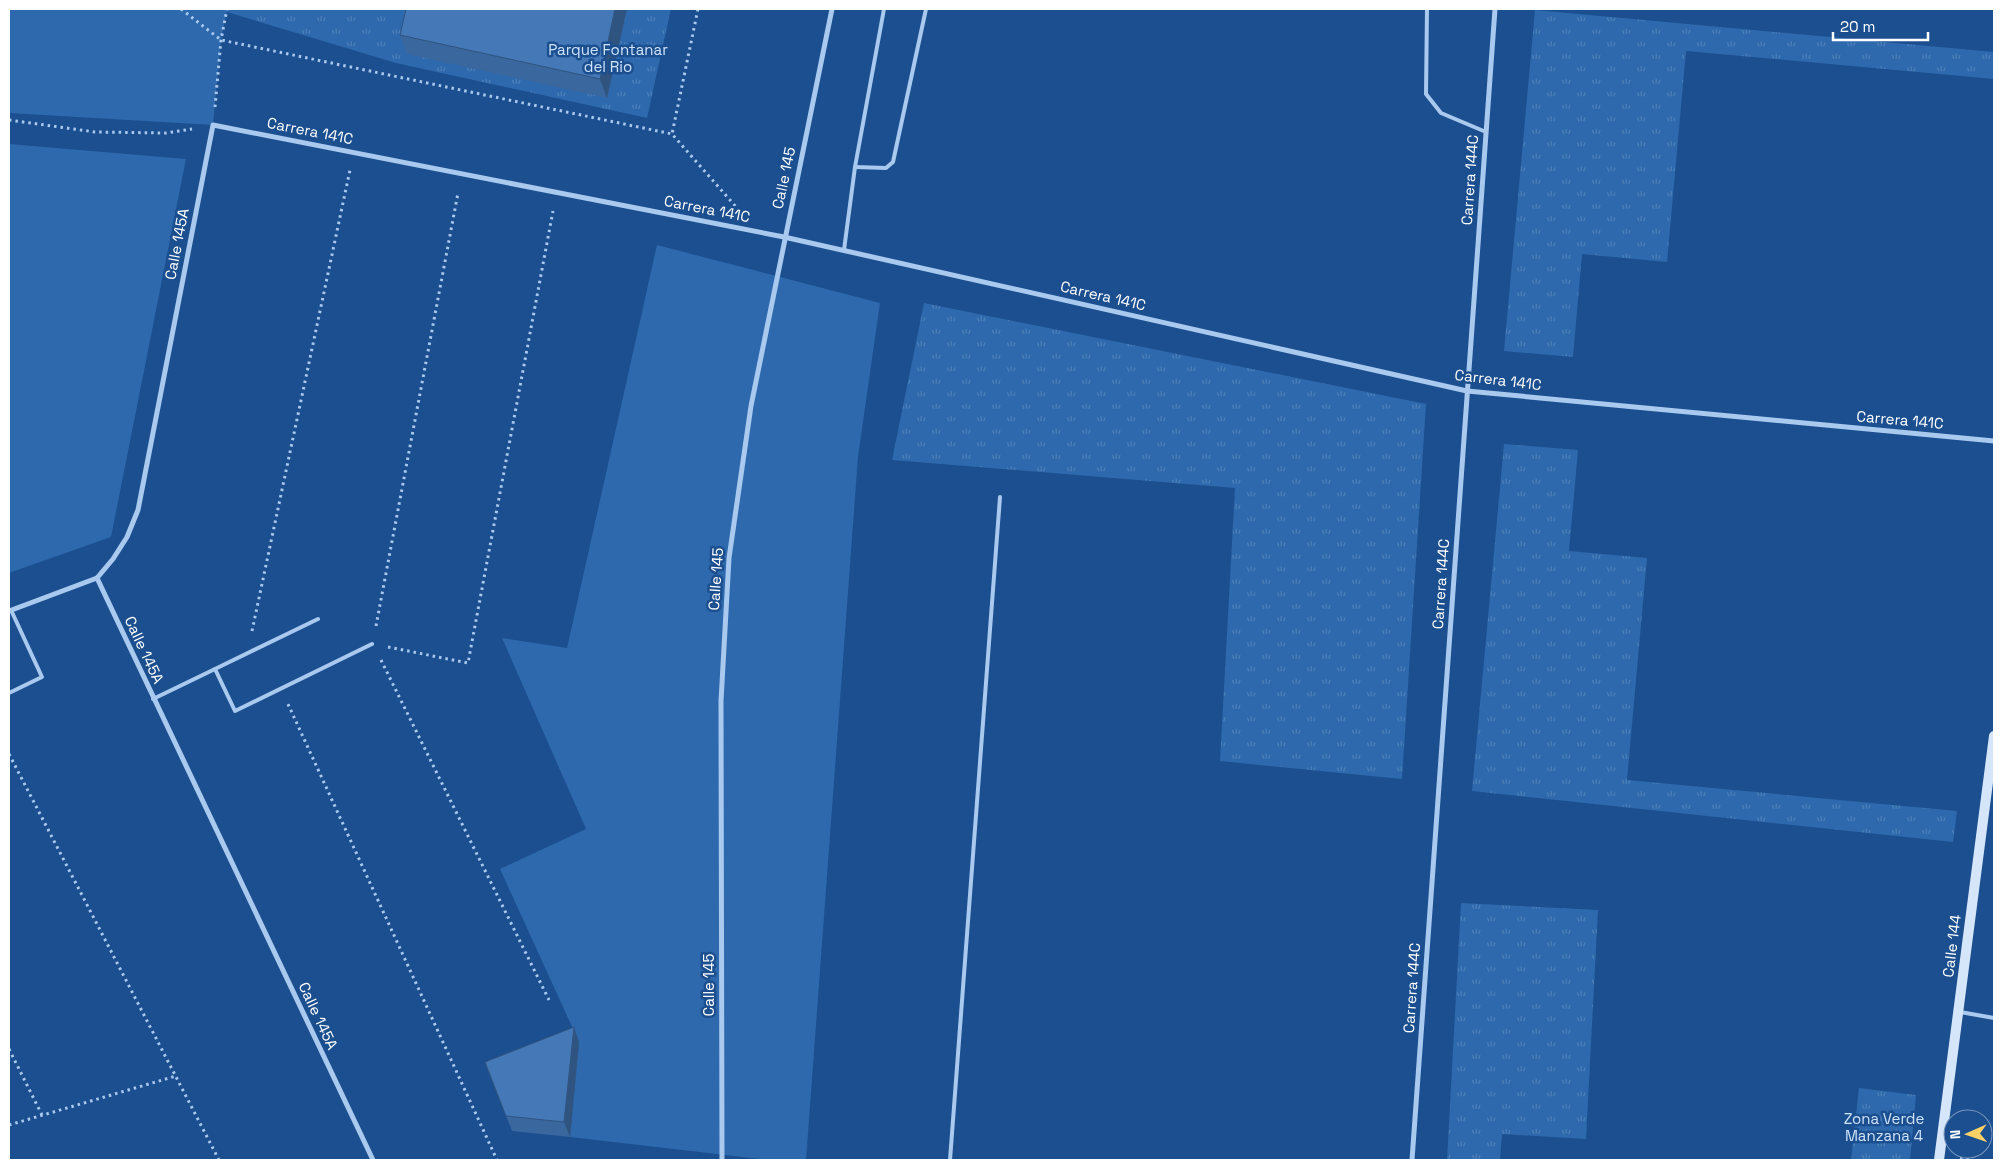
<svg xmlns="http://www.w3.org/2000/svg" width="2003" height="1169" font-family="'Space Grotesk',sans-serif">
<defs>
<pattern id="park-tufts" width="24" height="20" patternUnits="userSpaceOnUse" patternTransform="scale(1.25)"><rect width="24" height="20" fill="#2e69ad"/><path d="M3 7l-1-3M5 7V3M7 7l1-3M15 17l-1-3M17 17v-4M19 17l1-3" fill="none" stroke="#4d80b9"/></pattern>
</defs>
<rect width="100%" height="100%" fill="#1b4f8f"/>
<g fill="#2e69ad">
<path d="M9 9H217L227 11 221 40 213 125 9 113Z"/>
<path d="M9 144 186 159 111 537 9 573Z"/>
<path d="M657 245 880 303 858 457 806 1160H768L570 1137 579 1042 500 869 586 829 502 638 567 648Z"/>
</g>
<g fill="url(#park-tufts)">
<path d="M217 9H671L647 118 396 63Z"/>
<path d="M1535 10 1994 52V79L1686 51 1667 262 1582 254 1573 357 1504 351Z"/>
<path d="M924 303 1426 404 1402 779 1220 761 1235 488 892 460Z"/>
<path d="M1504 444 1578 450 1569 551 1647 558 1627 780 1957 811 1953 842 1472 791Z"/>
<path d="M1461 903 1598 910 1586 1139 1502 1134 1500 1160H1447Z"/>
<path d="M1859 1088 1916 1095 1910 1160H1851Z"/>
</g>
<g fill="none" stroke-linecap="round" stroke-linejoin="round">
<g stroke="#a9c9ee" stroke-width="3" stroke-dasharray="2.5 4" stroke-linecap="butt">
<path d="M181 9 221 40 672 134"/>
<path d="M698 9 672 134 737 208"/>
<path d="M215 107 221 40 227 9"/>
<path d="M9 120 95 132 166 133 192 129"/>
<path d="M376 626 458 193"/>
<path d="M252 631 350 170"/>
<path d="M388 647 468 663 553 211"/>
<path d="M381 660 549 1000"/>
<path d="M288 704 497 1160"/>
<path d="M9 754 219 1160"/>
<path d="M9 1049 42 1115"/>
<path d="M9 1125 176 1076"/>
<path d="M1960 1158 1972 1160"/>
</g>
<g stroke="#a9c9ee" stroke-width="4">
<path d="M1427 9 1426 94 1441 113 1486 132"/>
<path d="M855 167 886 168 893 162 926 9"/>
<path d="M844 250 855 167 884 9"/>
<path d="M215 669 318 619"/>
<path d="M9 693 42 677 11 610"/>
<path d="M153 699 215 669 235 711 372 644"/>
<path d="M1960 1012 1994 1018"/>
<path d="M950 1160 1000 497"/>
</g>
<g stroke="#a9c9ee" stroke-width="5">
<path d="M97 578 373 1160"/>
<path d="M9 611 97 578 113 559 127 537 138 510 213 125 784 237 1467 391 1994 441"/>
<path d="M722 1160 721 701 729 558 751 406 832 9"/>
<path d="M1412 1160 1495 9"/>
</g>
<path stroke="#d6e6fa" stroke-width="10" d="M1939 1160 1994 736"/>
</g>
<g fill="#3a679d">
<path d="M627 9 607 98 407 54 400 35Z"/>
<path d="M579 1042 570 1137 512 1131 485 1062Z"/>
</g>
<g fill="#305480">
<path d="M615 9H627L607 98 600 79Z"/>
<path d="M574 1027 579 1042 570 1137 564 1122Z"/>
</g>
<g fill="#4478b7" stroke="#305480">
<path d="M406 9H615L600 79 400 35Z"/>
<path d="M574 1027 564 1122 506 1116 485 1062Z"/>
</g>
<g text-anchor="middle" stroke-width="5" stroke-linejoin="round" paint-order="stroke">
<g font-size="15" fill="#cfe3fa" stroke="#1b4f8f">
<text x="608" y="55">Parque Fontanar<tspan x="608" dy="17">del Rio</tspan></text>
<text x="1884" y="1124">Zona Verde<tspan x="1884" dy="17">Manzana 4</tspan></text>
</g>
<g font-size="15" fill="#fff" stroke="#1b4f8f">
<text transform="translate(310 131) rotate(11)" y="5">Carrera 141C</text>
<text transform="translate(784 178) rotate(-78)" y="5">Calle 145</text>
<text transform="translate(1470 180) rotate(-86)" y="5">Carrera 144C</text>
<text transform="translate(707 209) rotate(11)" y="5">Carrera 141C</text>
<text transform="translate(177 244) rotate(-79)" y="5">Calle 145A</text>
<text transform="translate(1103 296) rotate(13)" y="5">Carrera 141C</text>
<text transform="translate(1498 380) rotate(7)" y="5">Carrera 141C</text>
<text transform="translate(1900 420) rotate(5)" y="5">Carrera 141C</text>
<text transform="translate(716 579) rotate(-86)" y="5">Calle 145</text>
<text transform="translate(1441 584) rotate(-86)" y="5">Carrera 144C</text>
<text transform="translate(144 650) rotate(65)" y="5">Calle 145A</text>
<text transform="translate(1952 946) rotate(-83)" y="5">Calle 144</text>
<text transform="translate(709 985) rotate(-90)" y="5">Calle 145</text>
<text transform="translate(1412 988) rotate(-86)" y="5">Carrera 144C</text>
<text transform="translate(318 1016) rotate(65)" y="5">Calle 145A</text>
</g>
</g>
<rect width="2003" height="1169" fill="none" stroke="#ffffff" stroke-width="20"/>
<g transform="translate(1968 1134) rotate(268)"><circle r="24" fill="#1b4f8f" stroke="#7695bc"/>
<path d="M0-4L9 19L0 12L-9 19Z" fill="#ffd166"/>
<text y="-8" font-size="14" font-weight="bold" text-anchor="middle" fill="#ffffff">N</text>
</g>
<path d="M1833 32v8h95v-8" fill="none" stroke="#ffffff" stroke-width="2.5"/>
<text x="1840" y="32" font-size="15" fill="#ffffff" stroke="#1b4f8f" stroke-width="4" paint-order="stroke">20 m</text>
</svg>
